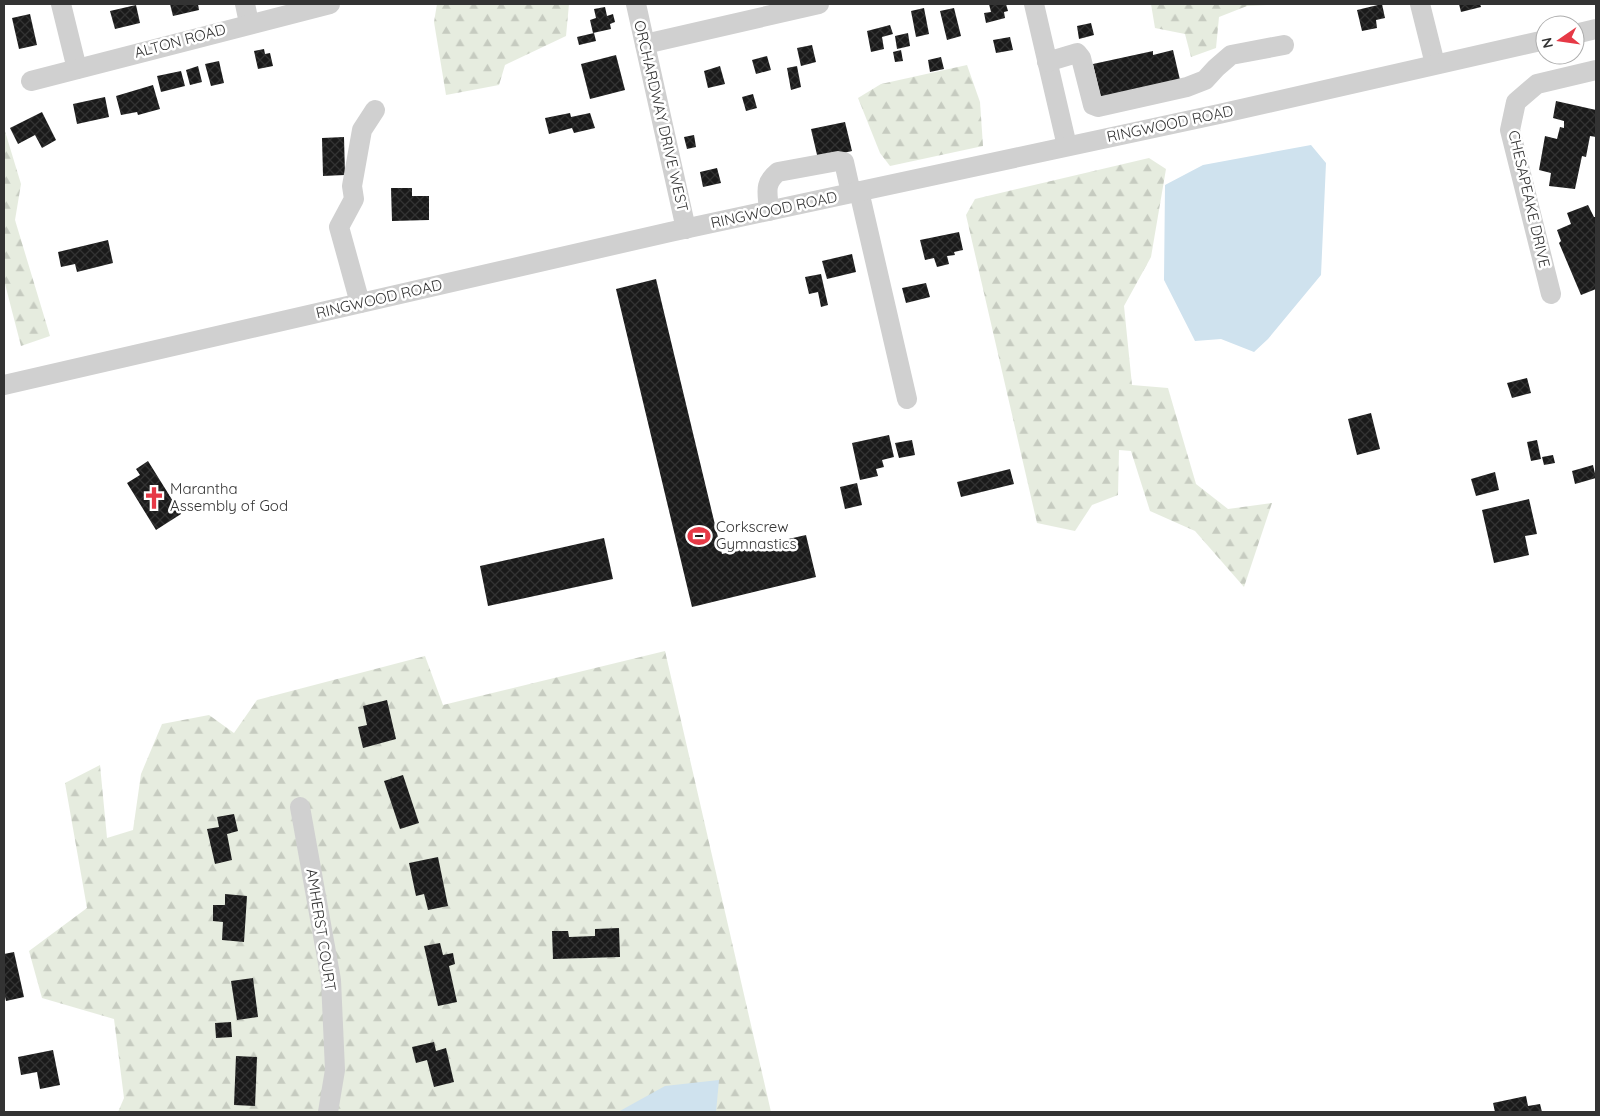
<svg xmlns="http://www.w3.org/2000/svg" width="1600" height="1116" font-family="Quicksand,sans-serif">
<defs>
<pattern id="forest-firs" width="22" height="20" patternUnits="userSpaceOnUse" patternTransform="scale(1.25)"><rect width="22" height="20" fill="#e6ecdf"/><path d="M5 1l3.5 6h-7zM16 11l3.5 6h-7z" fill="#c6cbc0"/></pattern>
<pattern id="building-cross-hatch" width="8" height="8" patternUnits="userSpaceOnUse" patternTransform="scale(1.25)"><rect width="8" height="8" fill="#1a1a1a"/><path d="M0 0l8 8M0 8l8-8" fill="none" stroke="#333"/></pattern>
</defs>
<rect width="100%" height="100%" fill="#fff"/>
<g fill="url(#forest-firs)">
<path d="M437 4H569L566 36 505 65 499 85 446 95 434 22Z"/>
<path d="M1151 4H1289L1247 6 1219 17 1216 48 1191 57 1185 34 1155 28Z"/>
<path d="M967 65 980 102 983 146 890 166 880 153 858 98 881 84Z"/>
<path d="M4 128 21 184 15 220 50 336 21 346 4 280Z"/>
<path d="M1149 158 1166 169 1151 257 1124 306 1132 385 1168 388 1196 484 1228 509 1272 503 1244 587 1195 531 1150 511 1131 451 1119 450 1118 495 1092 505 1075 531 1037 523 966 215 975 199Z"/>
<path d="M665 651 771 1112H118L124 1098 114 1019 42 998 29 951 87 908 65 783 100 765 107 838 133 830 141 774 162 724 209 715 234 733 257 700 425 656 443 705Z"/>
</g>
<g fill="#cfe2ee">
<path d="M1311 145 1326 163 1321 275 1268 339 1254 352 1221 339 1195 341 1164 280 1165 185 1203 165Z"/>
<path d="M719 1080 716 1112H618L665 1086Z"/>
</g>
<g fill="url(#building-cross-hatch)">
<path d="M170 4H198L199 10 173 16Z"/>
<path d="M989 4H1006L1008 11 1004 12 1005 18 986 23 984 13 991 12Z"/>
<path d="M1382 4 1385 18 1376 20 1377 28 1362 31 1357 10Z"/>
<path d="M1459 4H1480L1481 7 1461 12Z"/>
<path d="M136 5 140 23 115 29 110 11Z"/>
<path d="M605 7 607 16 613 14 615 22 610 24 611 29 593 33 590 20 596 18 594 9Z"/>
<path d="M924 8 929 34 916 37 911 11Z"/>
<path d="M954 8 961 36 947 40 940 11Z"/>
<path d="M30 14 37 45 19 49 12 18Z"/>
<path d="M1091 23 1094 35 1079 39 1077 26Z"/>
<path d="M890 25 893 34 882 37 884 49 871 52 867 31Z"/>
<path d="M594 33 596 41 579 45 577 37Z"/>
<path d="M908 33 910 46 897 49 895 36Z"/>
<path d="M1010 37 1013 50 996 53 993 40Z"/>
<path d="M812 45 816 62 801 66 797 48Z"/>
<path d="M264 49 265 54 270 53 273 66 258 69 254 51Z"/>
<path d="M901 50 903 61 895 62 893 52Z"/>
<path d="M1173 50 1180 80 1101 98 1093 64 1153 51V55Z"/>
<path d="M616 55 625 90 590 99 581 64Z"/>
<path d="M767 56 771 70 756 74 752 60Z"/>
<path d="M941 57 944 69 930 72 928 60Z"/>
<path d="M219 61 224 83 211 86 205 64Z"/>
<path d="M198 66 202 82 190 85 186 70Z"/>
<path d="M720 66 725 84 708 88 704 71Z"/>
<path d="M797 66 801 87 791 90 787 68Z"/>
<path d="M181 71 185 86 161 92 157 76Z"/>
<path d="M153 85 160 109 138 115 137 112 121 115 116 96Z"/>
<path d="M753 94 757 108 746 111 742 97Z"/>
<path d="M105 97 109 117 77 124 73 104Z"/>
<path d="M1556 101 1596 110V137L1590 136 1586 157 1582 156 1575 189 1549 186 1551 173 1539 170 1545 136 1557 139 1560 127 1564 128V121L1553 118Z"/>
<path d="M42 112 56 140 42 148 35 135 18 144 10 128Z"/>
<path d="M570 113 571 117 590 113 595 128 574 133 572 128 549 134 545 118Z"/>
<path d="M845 122 852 151 818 159 811 129Z"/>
<path d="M694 135 696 147 687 149 684 137Z"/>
<path d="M344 137 345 175 323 176 322 138Z"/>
<path d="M717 168 721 183 703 187 700 172Z"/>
<path d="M391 188H412V196H429V220L392 221Z"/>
<path d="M1588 205 1594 217H1596V289L1581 295 1559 243 1561 241 1557 230 1571 224 1567 213Z"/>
<path d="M959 232 963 250 954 252 955 255 947 256 949 264 937 267 934 258 925 260 920 240Z"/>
<path d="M108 240 113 263 77 272 75 264 61 267 58 252Z"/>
<path d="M852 254 856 272 827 279 822 261Z"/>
<path d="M821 274 828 305 821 307 818 292 809 294 805 277Z"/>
<path d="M656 279 722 554 806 535 816 577 692 607 616 289Z"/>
<path d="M926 283 930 297 906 303 902 288Z"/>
<path d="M1527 378 1531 393 1512 398 1507 383Z"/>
<path d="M1371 413 1380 449 1357 455 1348 419Z"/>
<path d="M889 435 894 457 882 460 884 467 876 469 878 476 860 480 852 443Z"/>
<path d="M912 440 915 455 899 458 895 443Z"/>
<path d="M1537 440 1541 459 1531 461 1527 442Z"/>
<path d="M1553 455 1555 463 1544 465 1542 457Z"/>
<path d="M148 461 181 514 156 530 127 483 140 475 136 469Z"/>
<path d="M1593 465 1596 478 1575 484 1572 471Z"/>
<path d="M1010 469 1014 484 961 497 957 482Z"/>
<path d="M1495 472 1499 490 1476 496 1471 479Z"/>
<path d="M857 483 862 505 845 509 840 487Z"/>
<path d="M1529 499 1537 534 1525 536 1529 555 1494 563 1482 510Z"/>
<path d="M604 538 613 579 488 606 480 566Z"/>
<path d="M387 700 396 739 363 748 358 727 367 725 363 706Z"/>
<path d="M403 775 419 823 400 829 384 781Z"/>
<path d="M234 814 238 831 227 834 232 860 215 864 207 829 219 827 217 817Z"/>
<path d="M438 857 448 906 428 910 424 894 416 896 409 863Z"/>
<path d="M225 894 247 896 244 942 222 940 223 922 213 921V905H225Z"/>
<path d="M619 928 620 957 553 959 552 931H568L569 937 595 936V929Z"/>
<path d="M440 943 443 955 453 953 455 964 449 966 457 1002 438 1006 424 946Z"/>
<path d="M14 952 24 997 6 1001 4 992V954Z"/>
<path d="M253 978 258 1017 237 1020 231 981Z"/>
<path d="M231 1022 232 1037 216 1038 215 1023Z"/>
<path d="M434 1042 436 1051 446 1048 454 1082 434 1087 427 1060 416 1063 412 1047Z"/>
<path d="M53 1050 60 1085 40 1089 37 1072 21 1075 18 1057Z"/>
<path d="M236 1056 257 1057 255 1106 234 1105Z"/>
<path d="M1526 1096 1528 1106 1540 1104 1542 1112H1495L1493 1103Z"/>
</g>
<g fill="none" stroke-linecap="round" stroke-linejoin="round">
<g stroke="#d0d0d0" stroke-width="20">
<path d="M61 4 77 69"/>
<path d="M245 4 249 23"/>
<path d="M636 4 686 229"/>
<path d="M1034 4 1067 146"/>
<path d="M1420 4 1435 64"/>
<path d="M1575 34 1596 29"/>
<path d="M645 44 819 4"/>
<path d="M1047 62 1077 53 1081 58 1093 105 1098 107 1187 87 1205 80 1216 68 1231 55 1284 45"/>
<path d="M31 81 330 4"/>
<path d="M859 191 907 399"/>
<path d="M769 211C768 193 763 184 778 172L838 161 844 162 851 193"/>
<path d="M1551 294 1510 130 1516 102 1537 84 1596 70"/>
<path d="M360 303 339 227 354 199 352 186 362 130 375 110"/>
<path d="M4 385 670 232 1219 114 1545 40"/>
<path d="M300 807 331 980 335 1070 328 1112"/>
</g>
</g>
<defs>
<symbol id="church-bare" viewBox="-9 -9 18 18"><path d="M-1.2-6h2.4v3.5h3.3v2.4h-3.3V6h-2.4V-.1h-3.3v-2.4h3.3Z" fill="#e63946" stroke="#fff" stroke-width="2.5" paint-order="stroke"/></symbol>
<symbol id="stadium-bare" viewBox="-9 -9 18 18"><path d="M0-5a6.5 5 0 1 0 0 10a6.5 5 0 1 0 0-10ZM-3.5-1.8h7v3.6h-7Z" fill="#e63946" stroke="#fff" stroke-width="2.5" paint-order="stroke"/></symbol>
</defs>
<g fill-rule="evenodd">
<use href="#church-bare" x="138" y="482" width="32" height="32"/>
<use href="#stadium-bare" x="683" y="520" width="32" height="32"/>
</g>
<g text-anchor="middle" stroke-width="5" stroke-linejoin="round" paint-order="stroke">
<g font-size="15" fill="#333" stroke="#fff">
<text transform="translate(180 41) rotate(-15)" y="5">ALTON ROAD</text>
<text transform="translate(661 116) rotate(77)" y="5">ORCHARDWAY DRIVE WEST</text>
<text transform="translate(1170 124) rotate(-12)" y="5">RINGWOOD ROAD</text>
<text transform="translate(1529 199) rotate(77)" y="5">CHESAPEAKE DRIVE</text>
<text transform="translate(774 210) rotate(-12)" y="5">RINGWOOD ROAD</text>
<text transform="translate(379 299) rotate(-13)" y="5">RINGWOOD ROAD</text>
<text transform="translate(321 930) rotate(81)" y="5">AMHERST COURT</text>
</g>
<g font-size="15" fill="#333" stroke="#fff" text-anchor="start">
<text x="170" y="494">Marantha<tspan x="170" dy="17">Assembly of God</tspan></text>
<text x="716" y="532">Corkscrew<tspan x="716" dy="17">Gymnastics</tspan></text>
</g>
</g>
<rect width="1600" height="1116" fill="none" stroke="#333333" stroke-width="10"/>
<g transform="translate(1560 40) rotate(257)"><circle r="24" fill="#ffffff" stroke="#adadad"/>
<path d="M0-4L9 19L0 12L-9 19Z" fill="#e63946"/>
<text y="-8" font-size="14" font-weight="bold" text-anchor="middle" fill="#333333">N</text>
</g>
</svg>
